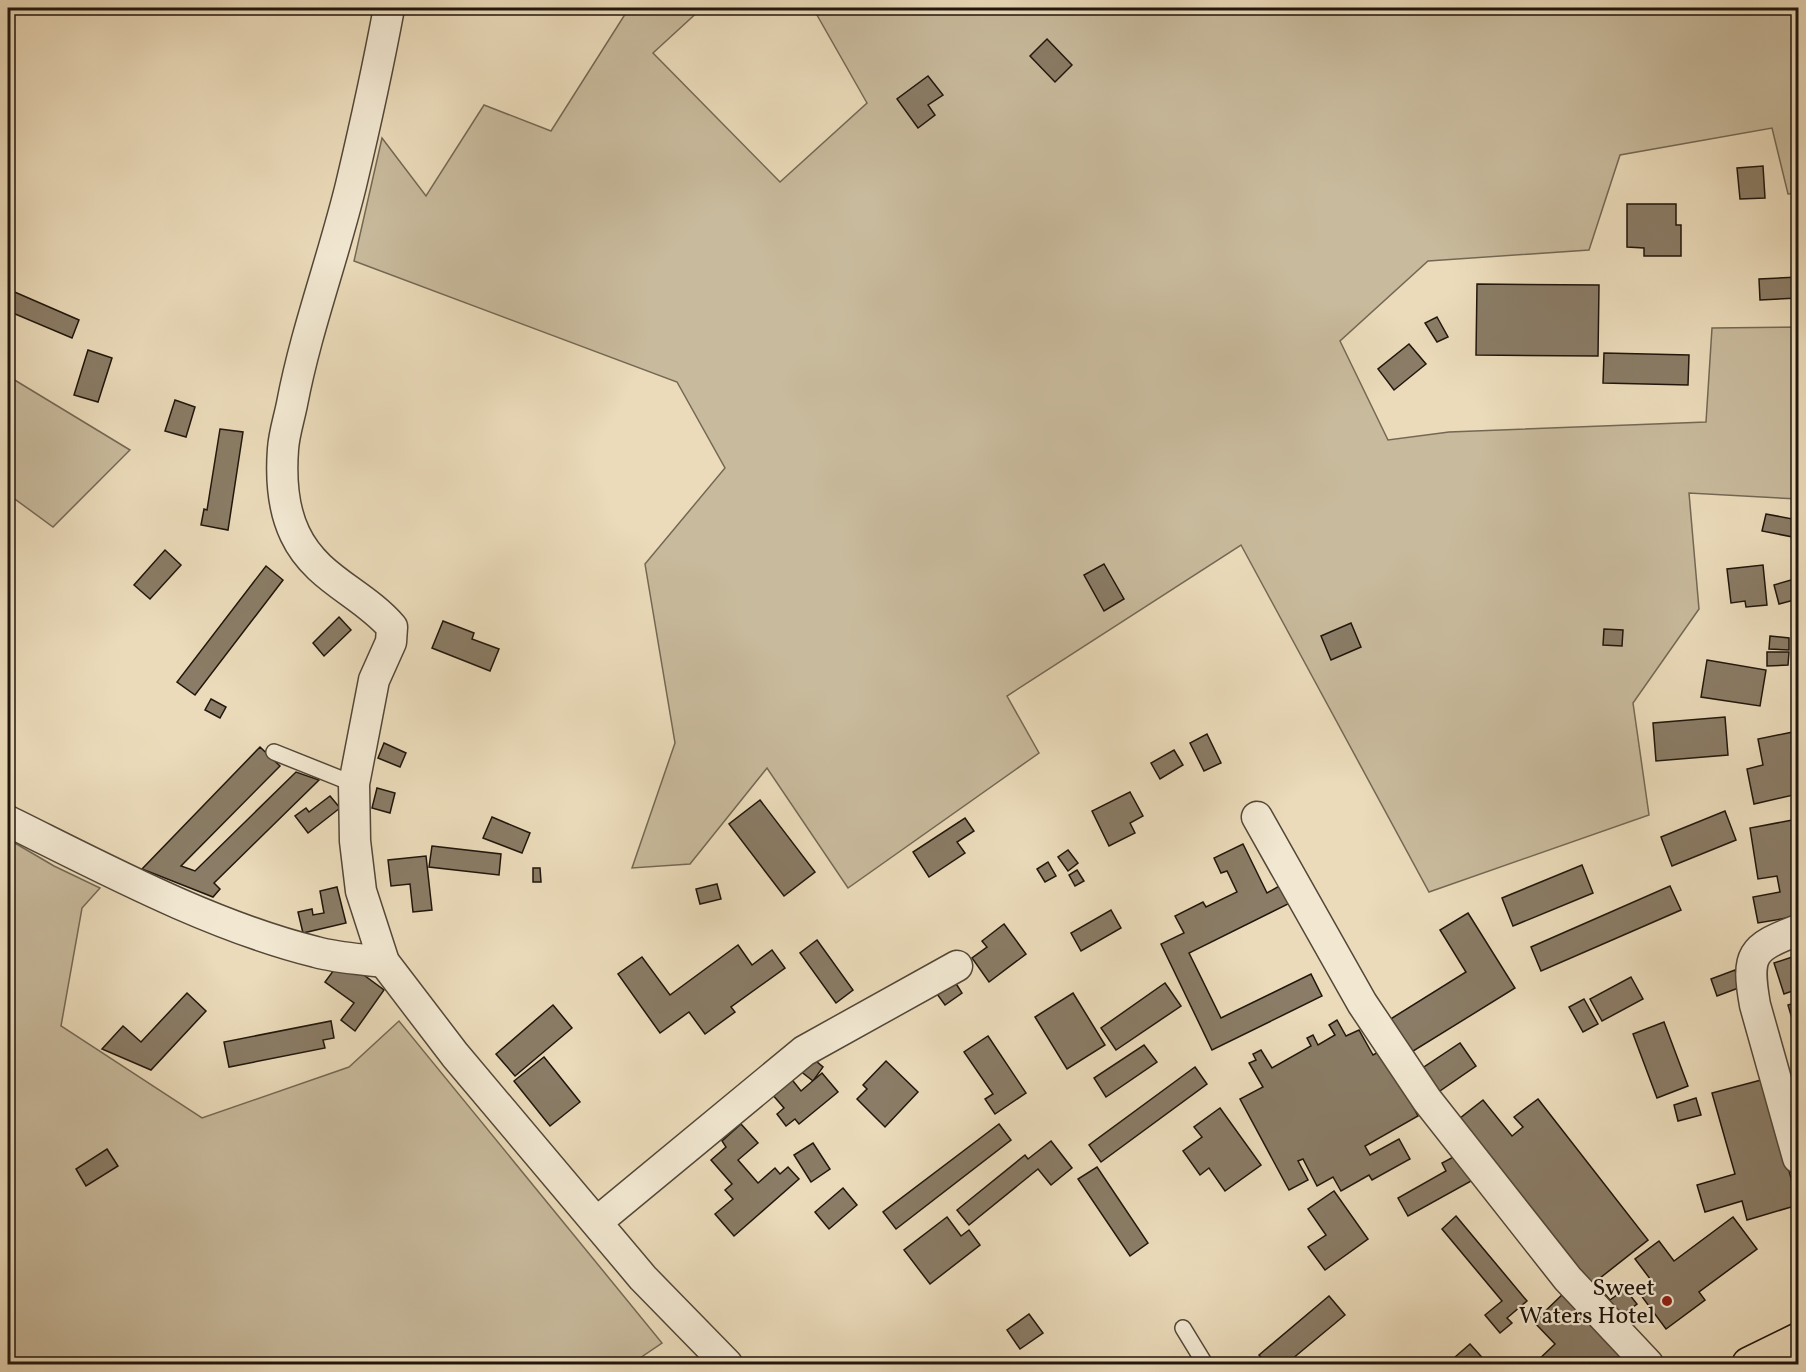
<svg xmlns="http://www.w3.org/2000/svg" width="1806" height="1372" font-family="Vollkorn,serif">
<rect width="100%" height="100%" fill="#ebdbba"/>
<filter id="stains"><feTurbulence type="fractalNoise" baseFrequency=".00333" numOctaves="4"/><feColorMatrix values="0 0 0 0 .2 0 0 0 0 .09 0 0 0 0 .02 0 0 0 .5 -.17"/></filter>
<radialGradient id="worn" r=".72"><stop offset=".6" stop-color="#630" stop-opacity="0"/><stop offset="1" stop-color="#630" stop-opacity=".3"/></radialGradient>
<g fill="#c8ba9c" stroke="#746854" stroke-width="1.5">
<path d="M629 8H702L653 53 780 182 867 103 813 8H1798V193L1788 194 1772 128 1620 155 1589 250 1428 261 1340 341 1388 440 1449 432 1706 422 1712 328 1798 327V499L1689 493 1699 609 1633 703 1649 815 1429 892 1241 545 1007 696 1039 753 848 888 767 768 690 864 632 868 675 743 645 564 725 468 677 382 354 261 382 138 426 196 484 105 551 131Z"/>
<path d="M8 376 130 450 53 527 8 494Z"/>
<path d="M8 839 54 866 100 888 82 908 61 1026 202 1118 349 1067 399 1021 662 1343 631 1364H8Z"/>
</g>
<g fill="#8a7c66" stroke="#20160c" stroke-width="1.5">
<path d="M1047 39 1072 65 1055 82 1030 56Z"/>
<path d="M928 76 943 95 928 105 935 115 918 128 897 99Z"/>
<path d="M1763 166 1765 198 1740 199 1737 168Z"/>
<path d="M1627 204H1676V225H1681V256H1644V248L1627 247Z"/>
<path d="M1798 277V298L1760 300 1759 279Z"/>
<path d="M1477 284 1599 285 1598 356 1476 355Z"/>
<path d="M10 290 79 320 72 338 8 311V295Z"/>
<path d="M1437 317 1448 337 1437 342 1425 323Z"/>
<path d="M1409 344 1426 364 1394 390 1378 369Z"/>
<path d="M88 350 112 358 98 402 74 395Z"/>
<path d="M1604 353 1689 355 1688 385 1603 383Z"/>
<path d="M175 400 195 407 186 437 165 431Z"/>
<path d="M220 429 243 432 228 530 201 525 204 509 207 510Z"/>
<path d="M1766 514 1798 520V538L1762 531Z"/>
<path d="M165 550 181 565 150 599 134 585Z"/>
<path d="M1104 564 1124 599 1104 611 1084 575Z"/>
<path d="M1763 565 1767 605 1746 607 1745 601 1731 603 1727 569Z"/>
<path d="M266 566 283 580 195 695 177 682Z"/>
<path d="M1798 578V599L1779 604 1774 585Z"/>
<path d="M339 617 351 630 324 656 313 643Z"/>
<path d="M443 621 474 633 472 639 499 649 490 671 432 648Z"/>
<path d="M1351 623 1361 647 1331 660 1321 636Z"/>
<path d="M1604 629 1623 630 1622 646 1603 645Z"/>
<path d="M1770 636 1789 638V650L1769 649Z"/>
<path d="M1767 652H1789L1788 665 1767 666Z"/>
<path d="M1707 660 1766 670 1760 706 1701 697Z"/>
<path d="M211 699 226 707 220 718 205 710Z"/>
<path d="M1725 717 1728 755 1656 761 1653 723Z"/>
<path d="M1798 731V794L1754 804 1747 769 1763 765 1758 739Z"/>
<path d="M1207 734 1221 763 1204 771 1190 743Z"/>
<path d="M384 743 406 753 400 767 378 758Z"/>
<path d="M260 747 280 766 181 866 195 871 296 772 319 780 214 883 220 889 213 897 142 869Z"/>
<path d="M1174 750 1183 765 1160 779 1151 763Z"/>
<path d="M377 788 395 793 390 813 372 808Z"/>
<path d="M1130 792 1143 816 1130 823 1135 833 1109 846 1092 811Z"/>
<path d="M330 796 340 808 308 833 295 816 306 808 309 812Z"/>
<path d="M760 800 815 872 784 896 729 824Z"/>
<path d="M1725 811 1736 840 1672 866 1661 837Z"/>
<path d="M492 817 530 833 522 853 483 838Z"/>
<path d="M965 818 974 831 957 842 965 853 929 877 913 852Z"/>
<path d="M1798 819V916L1758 923 1753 897 1780 892 1777 876 1758 879 1750 828Z"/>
<path d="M1243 844 1267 893 1281 885 1290 903 1189 953 1221 1018 1311 974 1322 996 1212 1050 1161 944 1184 933 1175 916 1203 902 1206 907 1237 892 1227 871 1221 873 1214 858Z"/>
<path d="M432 846 501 854 499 875 429 867Z"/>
<path d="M1068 850 1078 863 1068 871 1058 857Z"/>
<path d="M426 856 432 910 413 912 410 884 391 886 388 860Z"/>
<path d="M1048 862 1056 876 1045 882 1037 869Z"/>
<path d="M1582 865 1593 893 1513 926 1502 898Z"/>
<path d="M533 868H540L541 882H533Z"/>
<path d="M1077 870 1084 881 1075 886 1069 875Z"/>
<path d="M717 884 721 899 700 904 696 889Z"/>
<path d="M1670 886 1681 910 1541 971 1531 947Z"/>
<path d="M337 887 346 923 303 933 298 912 312 909 313 915 324 913 320 891Z"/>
<path d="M1111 910 1121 928 1081 951 1071 933Z"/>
<path d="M1468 913 1515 988 1410 1053 1389 1020 1466 972 1440 930Z"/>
<path d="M1004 924 1026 954 989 982 972 958 987 947 982 941Z"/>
<path d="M817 940 853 990 836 1003 800 953Z"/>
<path d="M738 945 752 965 772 950 785 968 731 1007 735 1012 705 1034 689 1012 660 1033 618 974 642 957 670 995Z"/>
<path d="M1798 955V989L1784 994 1774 963Z"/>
<path d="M342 959 384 990 355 1031 341 1020 354 1003 325 982Z"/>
<path d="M1735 970 1741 987 1717 996 1711 979Z"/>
<path d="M1631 977 1643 999 1602 1021 1590 999Z"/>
<path d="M955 982 962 993 945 1005 937 994Z"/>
<path d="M1165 983 1181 1006 1116 1050 1101 1028Z"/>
<path d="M187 993 206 1011 151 1070 102 1049 123 1026 141 1042Z"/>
<path d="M1073 993 1105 1045 1067 1069 1035 1017Z"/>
<path d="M1584 999 1598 1024 1583 1032 1569 1007Z"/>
<path d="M1798 1002V1039L1788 1005Z"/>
<path d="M553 1005 572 1028 515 1076 496 1054Z"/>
<path d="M1337 1020 1346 1036 1359 1030 1373 1055 1382 1050 1418 1116 1365 1146 1370 1155 1399 1139 1410 1159 1372 1180 1369 1175 1341 1191 1333 1177 1317 1186 1303 1159 1298 1161 1308 1180 1289 1190 1240 1099 1263 1087 1249 1063 1256 1060 1253 1054 1261 1050 1272 1068 1311 1046 1307 1038 1313 1035 1318 1045 1335 1035 1329 1025Z"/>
<path d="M331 1021 334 1038 323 1040 325 1048 229 1067 224 1042Z"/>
<path d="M1664 1022 1688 1086 1657 1098 1633 1034Z"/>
<path d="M988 1036 1026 1093 995 1114 985 1099 993 1094 964 1052Z"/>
<path d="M1460 1043 1476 1066 1437 1093 1421 1069Z"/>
<path d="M1144 1045 1157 1062 1106 1097 1094 1078Z"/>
<path d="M805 1052 823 1067 813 1081 799 1070Z"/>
<path d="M544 1057 580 1102 550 1126 514 1081Z"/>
<path d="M886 1061 918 1092 885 1127 857 1099 867 1089 863 1085Z"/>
<path d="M1195 1067 1207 1084 1101 1162 1089 1145Z"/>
<path d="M785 1071 801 1091 822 1073 838 1092 799 1124 795 1119 786 1126 777 1114 784 1108 766 1087Z"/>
<path d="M1765 1079 1798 1205 1747 1220 1742 1201 1705 1212 1697 1185 1735 1174 1712 1093Z"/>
<path d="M1696 1098 1701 1115 1678 1121 1674 1105Z"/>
<path d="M1538 1099 1648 1240 1595 1282 1610 1300 1625 1289 1637 1304 1616 1320 1459 1119 1483 1100 1512 1136 1523 1127 1514 1117Z"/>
<path d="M1220 1108 1261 1165 1225 1191 1209 1168 1200 1175 1183 1151 1202 1137 1194 1127Z"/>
<path d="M741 1124 758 1143 738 1160 758 1183 775 1168 780 1174 788 1167 799 1179 734 1236 715 1214 733 1199 725 1190 732 1184 711 1160 726 1147 722 1141Z"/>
<path d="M999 1124 1011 1140 896 1229 883 1212Z"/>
<path d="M1051 1141 1072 1168 1051 1185 1038 1169 969 1225 957 1210 1025 1155 1028 1159Z"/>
<path d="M813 1143 830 1169 811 1182 794 1155Z"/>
<path d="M107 1149 118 1166 86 1186 76 1169Z"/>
<path d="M1459 1154 1473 1180 1408 1216 1398 1198 1446 1171 1442 1163Z"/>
<path d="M1097 1167 1148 1243 1130 1256 1078 1179Z"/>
<path d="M843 1188 857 1205 829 1229 815 1212Z"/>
<path d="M1334 1191 1368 1239 1325 1270 1308 1247 1326 1235 1308 1209Z"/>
<path d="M1456 1216 1527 1301 1507 1318 1512 1323 1500 1333 1485 1315 1502 1301 1442 1229Z"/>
<path d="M947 1217 961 1236 969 1230 980 1245 930 1284 904 1250Z"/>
<path d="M1733 1217 1757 1249 1699 1292 1705 1300 1666 1329 1637 1290 1651 1280 1635 1259 1659 1241 1674 1261Z"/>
<path d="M1567 1290 1630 1354 1619 1364H1534L1555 1344 1534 1322Z"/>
<path d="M1329 1296 1345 1315 1286 1364H1267L1259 1355Z"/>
<path d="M1029 1314 1043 1333 1020 1349 1007 1330Z"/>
<path d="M1470 1344 1488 1364H1447Z"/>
</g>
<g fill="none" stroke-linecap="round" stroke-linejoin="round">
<defs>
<g id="service">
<path d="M274 752 354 784"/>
<path d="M1183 1328 1205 1364"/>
</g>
<g id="minor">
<path d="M389 8C378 67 365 126 351 185 333 259 306 330 292 404 289 419 284 434 283 449 281 476 283 509 295 534 316 579 362 592 392 627L391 642 374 680 354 784 355 841 361 891 384 962 455 1055 643 1278 727 1364"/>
<path d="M1257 817 1362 1003 1427 1100 1568 1279 1648 1364"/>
<path d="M8 821C105 869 211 926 316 952 337 958 361 959 384 962"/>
<path d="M1798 930C1751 948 1746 954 1755 1005L1798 1158"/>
<path d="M597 1222 804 1051 957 966"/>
</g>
<path id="trunk" d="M1749 1364 1798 1340"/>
</defs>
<use href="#service" stroke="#534738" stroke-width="18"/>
<use href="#minor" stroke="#534738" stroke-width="33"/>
<use href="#trunk" stroke="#20160c" stroke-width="36"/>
<use href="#service" stroke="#f2e8d2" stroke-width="15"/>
<use href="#minor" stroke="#f2e8d2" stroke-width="30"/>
<use href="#trunk" stroke="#ebdbba" stroke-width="33"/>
</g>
<circle fill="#8f2418" stroke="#f2e8d2" stroke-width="2" cx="1667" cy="1301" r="6"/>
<g text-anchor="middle" stroke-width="4.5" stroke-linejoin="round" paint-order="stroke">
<g font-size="24" fill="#20160c" stroke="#f2e8d2" text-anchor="end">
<text x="1655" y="1295">Sweet<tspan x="1655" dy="28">Waters Hotel</tspan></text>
</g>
</g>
<rect width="1806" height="1372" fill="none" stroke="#ebdbba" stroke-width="30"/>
<rect x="9" y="9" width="1788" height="1354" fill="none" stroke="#20160c" stroke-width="3"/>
<rect x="15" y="15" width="1776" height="1342" fill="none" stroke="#20160c" stroke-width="1.5"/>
<rect width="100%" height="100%" filter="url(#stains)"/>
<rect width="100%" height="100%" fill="url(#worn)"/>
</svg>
